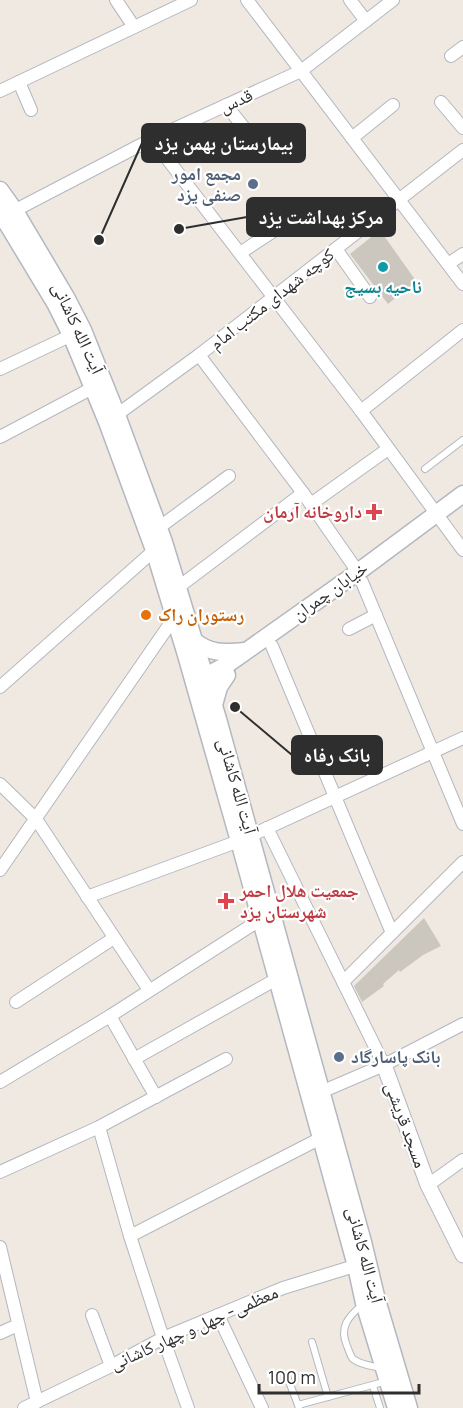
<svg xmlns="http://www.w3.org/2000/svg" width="463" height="1408" font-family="Manrope,'Noto Naskh Arabic',sans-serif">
<rect width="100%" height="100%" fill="#efe9e1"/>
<g fill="#cbc7bf">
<path d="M380 230 416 281 388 304 350 254Z"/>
<path d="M424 918 441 946 423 955 400 972 399 970 383 984 384 986 362 1002 354 986Z"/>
</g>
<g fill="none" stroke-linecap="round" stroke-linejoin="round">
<defs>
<g id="service">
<path d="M425 469 463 440"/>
<path d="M362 1305C348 1317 339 1327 347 1346 349 1350 350 1356 353 1359 361 1365 372 1366 381 1368"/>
<path d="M312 1342 328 1397"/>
<path d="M288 1379 298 1405"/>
<path d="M373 1386 380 1408"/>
<path d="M299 1408 298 1405 387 1381"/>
</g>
<g id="minor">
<path d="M116 0 134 27"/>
<path d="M247 0 463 284"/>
<path d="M350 0 366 21"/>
<path d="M451 56 463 47"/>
<path d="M19 82 31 110"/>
<path d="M0 91 191 0"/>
<path d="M441 102 463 128"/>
<path d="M226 105 264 153"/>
<path d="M352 138 393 105"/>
<path d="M152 139 361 411 463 550"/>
<path d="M8 214 152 139 301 71 393 0"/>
<path d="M336 249 370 297"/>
<path d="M240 253 295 217"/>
<path d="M448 264 463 254"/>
<path d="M199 355 303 493 358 572"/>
<path d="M0 369 76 333"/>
<path d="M361 411 463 330"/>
<path d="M111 419 199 355 463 150"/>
<path d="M0 437 100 384"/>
<path d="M311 504 388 449"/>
<path d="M153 532 229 476"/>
<path d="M362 582 463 824"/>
<path d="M172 592 303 493"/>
<path d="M349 629 376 615"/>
<path d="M272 646 392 933"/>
<path d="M0 687 158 547"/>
<path d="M0 784 36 819 149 990"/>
<path d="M267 828 384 1065"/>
<path d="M0 870 174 618 178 615"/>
<path d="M87 897 239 841 463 738"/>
<path d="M343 982 463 862"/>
<path d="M16 1002 114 938"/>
<path d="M110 1016 156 1097"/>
<path d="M134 1059 282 976"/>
<path d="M0 1082 110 1016 266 916"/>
<path d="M314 1095 384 1065 463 1024"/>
<path d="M99 1127 130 1236 163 1338 188 1408"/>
<path d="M0 1172 99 1127 226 1059"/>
<path d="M428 1185 463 1160"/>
<path d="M130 1236 321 1138"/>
<path d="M0 1247 37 1402"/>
<path d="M92 1315 111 1366"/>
<path d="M218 1315 262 1408"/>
<path d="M0 1333 18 1325"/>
<path d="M24 1408 111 1366 163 1338 283 1288 361 1264"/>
</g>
<path id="tertiary" d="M384 1065 428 1185 463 1255"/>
<g id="secondary">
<path d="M0 190 15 211 66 297 83 330 117 415 164 542 218 719 363 1242 377 1300 409 1408"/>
<path d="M0 212 55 303 71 335 107 422 154 550 186 655 239 841 321 1138 356 1266 364 1303 396 1408"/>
<path d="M193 640C210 654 223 653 245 651"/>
<path d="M196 681 228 664 358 572 463 494"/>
<path d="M214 705 219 687 227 675"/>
</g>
</defs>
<use href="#service" stroke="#b4b7c1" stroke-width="8"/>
<use href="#minor" stroke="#b4b7c1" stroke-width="14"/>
<use href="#tertiary" stroke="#b4b7c1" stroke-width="17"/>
<use href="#secondary" stroke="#b4b7c1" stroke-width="19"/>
<use href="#service" stroke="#fff" stroke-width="6"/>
<use href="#minor" stroke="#fff" stroke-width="12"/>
<use href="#tertiary" stroke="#fff" stroke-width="15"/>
<use href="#secondary" stroke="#fff" stroke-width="16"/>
</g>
<g fill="#5c6f8a" stroke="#fff" stroke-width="2">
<circle cx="253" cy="184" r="6"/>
<circle cx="339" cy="1057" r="6"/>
</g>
<circle fill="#0f9aa8" stroke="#fff" stroke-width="2" cx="383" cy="267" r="6"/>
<g fill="#e0444e" stroke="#fff" stroke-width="2">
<path d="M371 503h6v6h6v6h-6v6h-6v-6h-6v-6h6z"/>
<path d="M223 892h6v6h6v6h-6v6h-6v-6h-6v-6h6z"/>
</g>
<circle fill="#e8710a" stroke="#fff" stroke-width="2" cx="146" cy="615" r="6"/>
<g text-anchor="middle" stroke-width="4.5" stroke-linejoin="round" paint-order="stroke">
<g font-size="18" fill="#2e2e2e" stroke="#fff">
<text transform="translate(236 101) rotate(-24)" y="6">قدس</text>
<text transform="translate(272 299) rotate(-38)" y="6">کوچه شهدای مکتب امام</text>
<text transform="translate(78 328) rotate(65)" y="6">آیت الله کاشانی</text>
<text transform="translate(330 591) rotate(-35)" y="6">خیابان چمران</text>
<text transform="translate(237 786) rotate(74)" y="6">آیت الله کاشانی</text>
<text transform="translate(406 1125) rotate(70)" y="6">مسجد قریشی</text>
<text transform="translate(365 1255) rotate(75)" y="6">آیت الله کاشانی</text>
<text transform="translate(194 1328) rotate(-24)" y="6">معظمی- چهل و چهار کاشانی</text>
</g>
<g font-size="18" font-weight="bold" fill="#4e5e75" stroke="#fff" text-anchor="end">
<text x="241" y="180">مجمع امور<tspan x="241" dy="21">صنفی یزد</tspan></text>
<text x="351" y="1063" text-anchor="start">بانک پاسارگاد</text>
</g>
<g font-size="18" font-weight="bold" fill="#0d838f" stroke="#fff">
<text x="383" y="293">ناحیه بسیج</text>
</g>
<g font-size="18" font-weight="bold" fill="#be3a42" stroke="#fff" text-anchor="end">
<text x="362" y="518">داروخانه آرمان</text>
<text x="240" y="897" text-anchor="start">جمعیت هلال احمر<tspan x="240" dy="21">شهرستان یزد</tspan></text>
</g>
<g font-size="18" font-weight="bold" fill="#c56008" stroke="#fff" text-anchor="start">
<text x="158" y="621">رستوران راک</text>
</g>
</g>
<path fill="none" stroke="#2e2e2e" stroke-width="2" d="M99 240L142 143M179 229L247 217M235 707L292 755"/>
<g fill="#2e2e2e" stroke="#fff" stroke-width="2">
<circle cx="99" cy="240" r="6"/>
<circle cx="179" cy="229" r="6"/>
<circle cx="235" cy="707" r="6"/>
</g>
<g fill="#2e2e2e" stroke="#2e2e2e" stroke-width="2">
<rect x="142" y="124" width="163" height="38" rx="6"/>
<rect x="247" y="198" width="148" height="38" rx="6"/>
<rect x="292" y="736" width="90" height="38" rx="6"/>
</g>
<g font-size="20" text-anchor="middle" font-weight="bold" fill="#fff">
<text x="224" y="150">بیمارستان بهمن یزد</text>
<text x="321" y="224">مرکز بهداشت یزد</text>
<text x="337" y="762">بانک رفاه</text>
</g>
<path d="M259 1384v9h160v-9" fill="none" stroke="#2e2e2e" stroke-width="3"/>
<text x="268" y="1384" font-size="18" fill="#2e2e2e" stroke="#ffffff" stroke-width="4.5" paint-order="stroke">100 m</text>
</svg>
